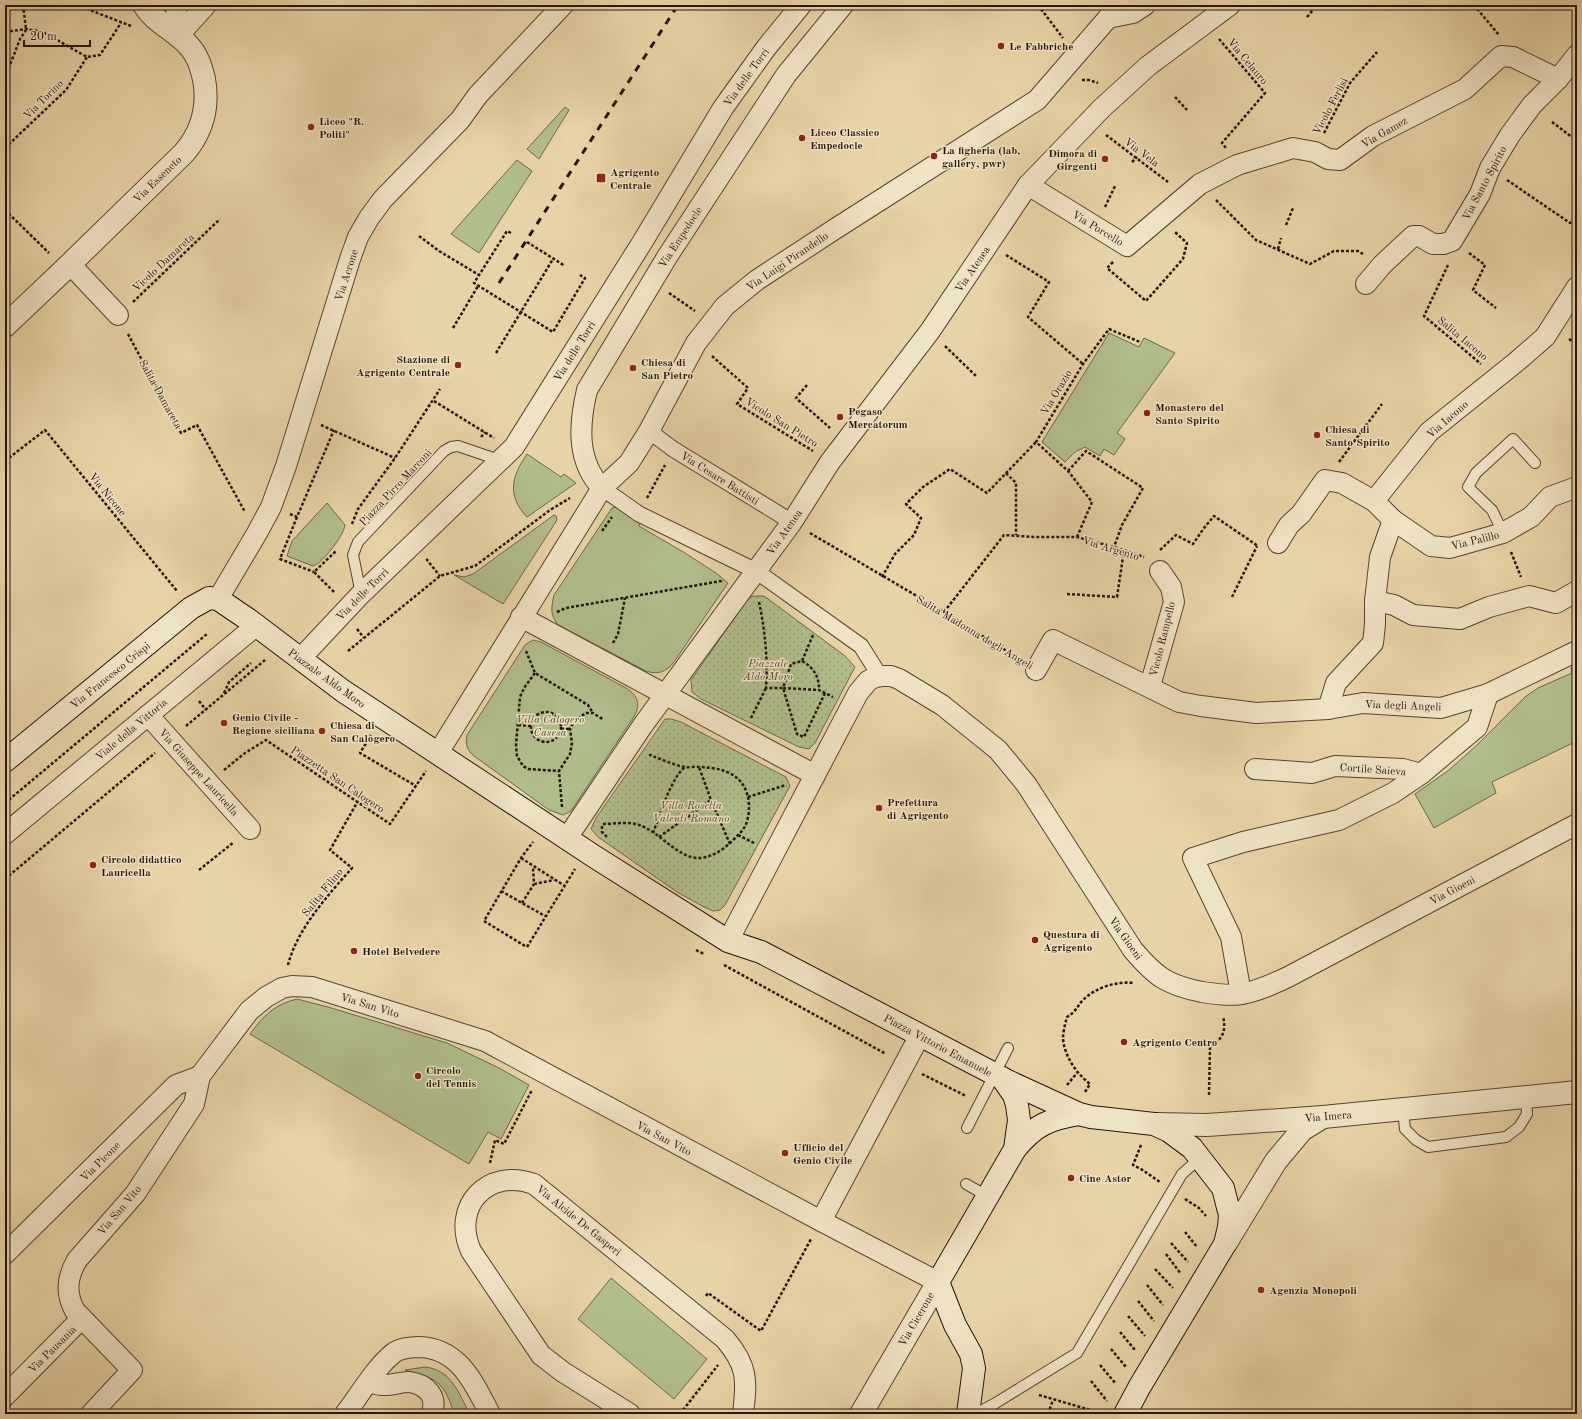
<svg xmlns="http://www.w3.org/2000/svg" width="1582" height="1419" font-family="'Old Standard TT',serif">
<defs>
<pattern id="garden-dots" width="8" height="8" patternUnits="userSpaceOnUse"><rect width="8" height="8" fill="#b0be8b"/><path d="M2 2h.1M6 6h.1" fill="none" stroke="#97a277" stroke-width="1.8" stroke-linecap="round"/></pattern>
</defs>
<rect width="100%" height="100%" fill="#e7d4a6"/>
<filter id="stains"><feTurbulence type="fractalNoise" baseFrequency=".005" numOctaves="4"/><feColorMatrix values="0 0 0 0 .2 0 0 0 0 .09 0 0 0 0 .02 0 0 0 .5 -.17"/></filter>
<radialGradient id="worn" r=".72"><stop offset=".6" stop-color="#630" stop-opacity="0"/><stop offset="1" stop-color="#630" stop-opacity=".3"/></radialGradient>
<g fill="#b0be8b" stroke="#6a694c">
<path d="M565 107 569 110 539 159 527 149Z"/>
<path d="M517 160 532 171 479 253 451 234Z"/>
<path d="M1109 333 1139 347 1144 338 1175 353 1117 433 1125 439 1114 455 1104 449 1100 456 1085 447 1075 452 1065 462 1042 442Z"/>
<path d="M527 454 561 477 564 474 576 483 527 517C507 496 511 477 527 454Z"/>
<path d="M327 503 345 525C344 535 323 563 313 566L287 556 292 541Z"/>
<path d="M617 507 641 519 639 526 685 553 716 573 728 583 674 662C666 672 658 675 646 671L558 625C550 614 551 609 554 595L612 508Z"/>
<path d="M554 515 556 516 557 520 503 604 454 575 464 577 473 574Z"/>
<path d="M533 640 541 642 626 688C639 696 641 706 633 718L571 811 563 815 549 810 474 756C467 750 465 745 467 735L525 645Z"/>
<path d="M1577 665V741L1492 782 1496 793 1434 828 1415 794 1449 770 1476 746 1525 697 1538 688 1572 673 1571 668Z"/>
<path d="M297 999 328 1007 447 1043 499 1068 529 1085 501 1139 488 1132 469 1164 250 1034C263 1016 275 1004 297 999Z"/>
<path d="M611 1278 707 1359 674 1399 578 1319Z"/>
<path d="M425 1367C452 1370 458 1393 470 1414H454C450 1400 444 1384 430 1378 422 1374 413 1374 405 1370Z"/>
</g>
<g fill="url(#garden-dots)" stroke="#6a694c">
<path d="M753 596H764L845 656 855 667 815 743 809 749 799 747 701 699 692 692 691 680 748 599Z"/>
<path d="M665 719H671L681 722 782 775 786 777 790 786 725 905 720 910 713 911 704 907 677 892 598 837 591 829 596 818Z"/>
</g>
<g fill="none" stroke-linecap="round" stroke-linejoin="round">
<defs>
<g id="service">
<path d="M1503 533 1492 510 1468 487 1476 473 1513 439 1535 463"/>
<path d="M361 594 353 555 358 542 444 451 451 447 458 446 499 460"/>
<path d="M1403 1110 1405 1129 1416 1140 1428 1147 1506 1137 1519 1127 1527 1114 1526 1097"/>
<path d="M967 1128 1008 1048"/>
<path d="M966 1184 987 1196"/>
<path d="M975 1414 994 1404 1077 1353 1182 1174 1200 1158"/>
</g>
<g id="pedestrian">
<path d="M649 431 673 449 792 522"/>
<path d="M602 488 639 514 756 571 861 646 880 676"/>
</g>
<g id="minor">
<path d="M176 5 178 36"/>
<path d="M1108 18 1133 13 1145 5"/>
<path d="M178 36 206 5"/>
<path d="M1028 185 1127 246 1200 184 1237 165 1293 148 1315 152 1328 159 1340 160 1373 136 1465 89 1501 56 1513 57 1558 79"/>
<path d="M70 264 118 315"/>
<path d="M1366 284 1382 265 1413 236H1419L1433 244H1443L1452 241 1480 194 1490 168 1510 135 1532 105 1558 79 1577 55"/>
<path d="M602 488C576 461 579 424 587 390L667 257 786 75 843 5"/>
<path d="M1374 501 1393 520 1431 546 1450 548 1503 533 1531 517 1550 497 1577 487"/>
<path d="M1278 543 1289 525 1301 514 1325 480 1342 483 1374 501 1429 432 1515 363 1545 337 1577 287"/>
<path d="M218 599 257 533 271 507 286 466 350 259 358 237 369 218 383 199 460 120 478 95 563 5"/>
<path d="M1375 601 1394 605 1413 615 1460 619 1489 607 1529 596 1556 603 1577 591"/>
<path d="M521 617 815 775"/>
<path d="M300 659 361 594 514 447 643 241 723 108 766 48 801 5"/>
<path d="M1036 670 1053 640 1179 702 1201 706 1256 713 1328 709 1363 703 1441 708 1488 694 1577 651"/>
<path d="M1150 686 1174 602 1171 587 1160 571"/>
<path d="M1328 709 1336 683 1373 643 1375 624V601L1380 557 1393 520"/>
<path d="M148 715 250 829"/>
<path d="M438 753 602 488 629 463 649 431 696 343 725 306 757 280 835 229 1037 100 1108 18 1115 5"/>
<path d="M1255 769 1312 773 1335 766 1403 769 1421 774"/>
<path d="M5 834 257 625"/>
<path d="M567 838 643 725 792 522 830 462 930 331 1028 185 1102 108 1148 66 1230 5"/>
<path d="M728 941 858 693 868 681 875 677 882 676H891L899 679 942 705 998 750 1026 784 1133 950C1156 977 1167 985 1202 992 1215 994 1228 996 1242 994 1258 991 1273 984 1288 977L1577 824"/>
<path d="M1241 994 1231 937 1193 858 1243 842 1339 820 1393 793 1421 774 1477 727 1488 694"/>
<path d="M821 1221 920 1035"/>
<path d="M5 1254 176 1085 200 1076"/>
<path d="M369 1381C373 1383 377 1385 381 1385 390 1386 400 1382 409 1382 426 1384 439 1397 431 1414"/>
<path d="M5 1396 81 1319"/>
<path d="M91 1414 132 1370 75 1311C65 1293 67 1277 77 1260L135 1194 194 1104 200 1076 249 1011 266 997 282 988 292 986 312 987 485 1041 821 1221 938 1282"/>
<path d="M345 1414C359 1396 377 1365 395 1352 402 1348 411 1347 419 1347 459 1348 474 1383 490 1414"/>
<path d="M630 1414 563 1372 541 1355 471 1251C451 1206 488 1167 534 1184L725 1339C748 1366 747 1380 743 1414"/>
</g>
<g id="tertiary">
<path d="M5 326 65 269 184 153C202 132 209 107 204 79 201 67 198 56 189 46 175 30 155 23 144 5"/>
<path d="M1154 1124 1207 1125 1323 1117 1577 1092"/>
<path d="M1226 1243 1276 1161 1302 1130 1323 1117"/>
<path d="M861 1414 938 1282"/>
</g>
<g id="secondary">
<path d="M5 761 191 608 209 598 218 599 249 620 343 691 595 857 728 941 761 952 1002 1078 1014 1095 1017 1105 1019 1120 1015 1149 938 1282 955 1325 971 1354 974 1368 968 1414"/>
<path d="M1003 1079 1079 1114 1091 1117 1154 1124 1169 1131 1192 1148 1223 1188 1230 1215 1229 1227 1225 1244 1140 1386 1125 1414"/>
<path d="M1015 1149C1035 1125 1049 1119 1079 1114"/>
</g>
</defs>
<use href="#service" stroke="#554432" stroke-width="12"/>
<use href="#pedestrian" stroke="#554432" stroke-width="17"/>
<use href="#minor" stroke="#554432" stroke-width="22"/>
<use href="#tertiary" stroke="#554432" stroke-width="24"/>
<use href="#secondary" stroke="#24140c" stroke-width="24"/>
<g stroke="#24140c" stroke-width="2.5" stroke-dasharray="3 2" stroke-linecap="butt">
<path d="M23 5 26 29"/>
<path d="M77 5 131 26"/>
<path d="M1038 5 1063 38"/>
<path d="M1474 5 1499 35"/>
<path d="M1307 17 1317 5"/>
<path d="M5 32 26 29 43 32 87 57 100 55 121 23"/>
<path d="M1219 39 1265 93 1222 143 1226 148"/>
<path d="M5 78 20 39 26 30"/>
<path d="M1082 80H1089L1098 83"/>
<path d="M1175 97 1187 110"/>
<path d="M1552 122 1577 141"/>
<path d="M1324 133 1350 83 1377 52"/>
<path d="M1106 135 1168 182"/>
<path d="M5 148 66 90 87 57"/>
<path d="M1132 162 1137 157"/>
<path d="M1507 180 1570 223 1577 215"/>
<path d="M1216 200 1256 240 1310 264 1334 251H1358L1363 254"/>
<path d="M1105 207 1115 186"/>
<path d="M5 210 49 253"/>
<path d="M1286 225 1293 208"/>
<path d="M511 233 507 231 474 283 553 332 585 278 580 275"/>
<path d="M419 236 439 251 479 275"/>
<path d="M527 242 565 266"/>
<path d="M1278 249 1281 238"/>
<path d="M1469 253 1485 265 1473 290 1496 308"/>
<path d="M1006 255 1049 282 1028 317 1083 364"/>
<path d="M1113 262 1107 268 1146 301 1183 259 1187 243 1175 232"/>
<path d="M1448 265 1424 316 1481 364"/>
<path d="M669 293 695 311"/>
<path d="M133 302 220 219"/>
<path d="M453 328 478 286"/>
<path d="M128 334 181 433 197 425 245 512"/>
<path d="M1569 339 1577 344"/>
<path d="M945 346 976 376"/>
<path d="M496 353 553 259"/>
<path d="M712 356 748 388 737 404 813 451"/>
<path d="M807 385 796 398 830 428"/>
<path d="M434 401 494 438"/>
<path d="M321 425 395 458"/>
<path d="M481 437 485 432"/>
<path d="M5 461 45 430 177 591"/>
<path d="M1339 462 1382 404"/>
<path d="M1068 471 1086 451 1143 488 1122 525 1114 547"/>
<path d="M1006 473 1016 483V535"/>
<path d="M647 498 665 465"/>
<path d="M290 514 297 517 334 430"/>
<path d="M297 517 280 559 314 572"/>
<path d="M352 524 358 509 395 458 440 389"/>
<path d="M602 531 612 517"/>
<path d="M810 533 944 612 1018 658"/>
<path d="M1577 536V537"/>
<path d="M1077 537 1092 502 1068 471 1036 442 1083 364 1109 329 1140 342"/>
<path d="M1160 550 1176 535 1193 544 1204 528 1214 516 1258 546"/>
<path d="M1511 552 1521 577"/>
<path d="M428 559 427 560 440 576"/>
<path d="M882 577 895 554 914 535 921 518 906 504 923 487 950 469 987 493 1036 442"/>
<path d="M334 592 314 572 336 551"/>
<path d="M1067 594 1117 597 1124 550"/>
<path d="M1232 597 1257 546"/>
<path d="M759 602C765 630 768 659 766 688H783L797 734 804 737 825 693"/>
<path d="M557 612 566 608 721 581 722 579"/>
<path d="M944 612 1004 535 1034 537H1077L1114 547 1144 557"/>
<path d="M357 629 364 638"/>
<path d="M813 635 802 661 791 664 783 688 819 690 833 697"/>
<path d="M613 643 618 634 625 598"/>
<path d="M348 651 440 576 475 566 550 510 570 498"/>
<path d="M526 651 535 673 588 705 593 713"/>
<path d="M802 661C814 668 819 676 819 690"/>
<path d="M535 673 524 688 520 697 516 745 517 756 523 766 528 769 559 771"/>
<path d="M224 693 229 682 251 663"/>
<path d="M199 701 206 710"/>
<circle cx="546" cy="727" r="15"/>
<path d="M751 718 766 688"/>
<path d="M518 725 531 726"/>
<path d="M186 726 265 660"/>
<path d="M561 729H570"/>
<path d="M371 735 360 753 416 786"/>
<path d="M224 770 245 753 266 740 390 824 426 771"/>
<path d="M748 797 786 785"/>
<path d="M711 800 730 844"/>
<path d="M5 803 207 634"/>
<path d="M562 807 559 771 570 754 572 743 570 729 574 721 586 713H593L604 720"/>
<path d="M603 824C614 824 629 821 639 825 659 831 678 859 700 858 716 857 730 844 740 833 748 825 749 815 749 805 747 775 725 768 700 767 695 766 689 768 685 767 673 765 661 759 650 755V754"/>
<path d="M602 826V832L607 837"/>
<path d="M653 833C660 815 671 778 685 767"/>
<path d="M738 835 754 843"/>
<path d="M659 837 711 800 699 767"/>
<path d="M521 858 565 886"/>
<path d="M199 870 234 842"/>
<path d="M5 879 155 753"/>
<path d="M534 884 554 880"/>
<path d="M501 891 545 916"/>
<path d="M522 903 534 884 533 867"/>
<path d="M525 946 484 921 521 858 533 842"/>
<path d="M527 947 575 869"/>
<path d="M696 950 704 954"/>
<path d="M288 965C297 929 328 895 352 868L330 850 358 801"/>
<path d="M724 965 886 1054"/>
<path d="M922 1074 966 1096"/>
<path d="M1067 1085 1077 1073"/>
<path d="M1085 1092 1090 1084C1076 1073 1065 1057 1063 1039 1063 1032 1065 1024 1067 1017 1078 1010 1076 1007 1084 999 1097 987 1117 981 1134 983"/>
<path d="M1209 1095 1210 1046C1224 1039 1226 1030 1223 1016"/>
<path d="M1141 1145 1133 1165 1141 1169 1160 1182"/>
<path d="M490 1163 495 1140 504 1144 532 1090"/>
<path d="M1185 1199 1199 1208 1206 1216"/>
<path d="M1185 1232 1197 1247"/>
<path d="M1171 1243 1188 1262"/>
<path d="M1166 1254 1181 1274"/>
<path d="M1155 1269 1173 1288"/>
<path d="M1147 1285 1163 1305"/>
<path d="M706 1296 708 1293 761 1331 811 1239"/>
<path d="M1138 1301 1154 1321"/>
<path d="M1128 1316 1145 1336"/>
<path d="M1120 1332 1135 1350"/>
<path d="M1111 1349 1126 1367"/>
<path d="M1100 1365 1116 1384"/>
<path d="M1091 1381 1107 1401"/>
<path d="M1039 1395 1104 1414"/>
<path d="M680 1414 718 1365"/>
<path d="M1048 1414 1053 1400"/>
</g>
<use href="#service" stroke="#efe3c5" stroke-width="10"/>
<use href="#pedestrian" stroke="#efe3c5" stroke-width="15"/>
<use href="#minor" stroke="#efe3c5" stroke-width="20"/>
<use href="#tertiary" stroke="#efe3c5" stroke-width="22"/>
<use href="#secondary" stroke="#efe3c5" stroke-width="22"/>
<path stroke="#24140c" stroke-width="3" stroke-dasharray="7 7" stroke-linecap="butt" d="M499 283 678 5"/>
</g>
<g fill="#8f2418" stroke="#efe3c5" stroke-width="1.5">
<circle cx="1001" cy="46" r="4"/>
<circle cx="311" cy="127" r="4"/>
<circle cx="802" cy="138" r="4"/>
<circle cx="934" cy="156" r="4"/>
<circle cx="1105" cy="159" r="4"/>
<rect x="596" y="173" width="10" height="10" rx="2"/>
<circle cx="458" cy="365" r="4"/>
<circle cx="633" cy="368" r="4"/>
<circle cx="1147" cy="413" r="4"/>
<circle cx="840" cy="417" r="4"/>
<circle cx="1317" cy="435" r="4"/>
<circle cx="224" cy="723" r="4"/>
<circle cx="322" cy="731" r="4"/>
<circle cx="879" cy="808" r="4"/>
<circle cx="93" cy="865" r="4"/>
<circle cx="1035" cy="940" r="4"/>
<circle cx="354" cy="951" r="4"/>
<circle cx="1124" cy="1042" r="4"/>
<circle cx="418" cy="1076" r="4"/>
<circle cx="785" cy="1153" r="4"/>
<circle cx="1071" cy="1178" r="4"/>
<circle cx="1261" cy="1290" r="4"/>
</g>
<g text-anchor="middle" stroke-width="3" stroke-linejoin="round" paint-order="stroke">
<g font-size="11" font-weight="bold" fill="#24140c" stroke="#efe3c5" text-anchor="start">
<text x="1009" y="50">Le Fabbriche</text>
<text x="319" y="125">Liceo "R.<tspan x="319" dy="13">Politi"</tspan></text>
<text x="810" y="136">Liceo Classico<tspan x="810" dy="13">Empedocle</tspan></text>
<text x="942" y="154">La figheria (lab,<tspan x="942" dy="13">gallery, pwr)</tspan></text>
<text x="1097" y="157" text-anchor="end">Dimora di<tspan x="1097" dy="13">Girgenti</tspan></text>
<text x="610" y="176">Agrigento<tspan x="610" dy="13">Centrale</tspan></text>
<text x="450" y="363" text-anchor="end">Stazione di<tspan x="450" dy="13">Agrigento Centrale</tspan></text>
<text x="641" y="366">Chiesa di<tspan x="641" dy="13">San Pietro</tspan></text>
<text x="1155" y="411">Monastero del<tspan x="1155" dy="13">Santo Spirito</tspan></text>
<text x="848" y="415">Pegaso<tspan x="848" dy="13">Mercatorum</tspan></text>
<text x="1325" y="433">Chiesa di<tspan x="1325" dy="13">Santo Spirito</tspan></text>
<text x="232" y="721">Genio Civile -<tspan x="232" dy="13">Regione siciliana</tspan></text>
<text x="330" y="729">Chiesa di<tspan x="330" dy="13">San Calogero</tspan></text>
<text x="887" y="806">Prefettura<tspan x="887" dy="13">di Agrigento</tspan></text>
<text x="101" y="863">Circolo didattico<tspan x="101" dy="13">Lauricella</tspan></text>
<text x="1043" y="938">Questura di<tspan x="1043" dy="13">Agrigento</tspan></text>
<text x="362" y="955">Hotel Belvedere</text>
<text x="1132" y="1046">Agrigento Centro</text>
<text x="426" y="1074">Circolo<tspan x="426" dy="13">del Tennis</tspan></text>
<text x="793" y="1151">Ufficio del<tspan x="793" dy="13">Genio Civile</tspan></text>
<text x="1079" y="1182">Cine Astor</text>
<text x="1269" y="1294">Agenzia Monopoli</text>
</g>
<g font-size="11" fill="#24140c" stroke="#efe3c5">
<text transform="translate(1248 61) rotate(50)" y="4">Via Celauro</text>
<text transform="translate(746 77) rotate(-54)" y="4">Via delle Torri</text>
<text transform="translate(43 99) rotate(-45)" y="4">Via Torino</text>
<text transform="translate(1330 106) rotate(-62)" y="4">Vicolo Ferlisi</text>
<text transform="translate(1384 132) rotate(-30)" y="4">Via Gamez</text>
<text transform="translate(1142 152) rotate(37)" y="4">Via Vela</text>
<text transform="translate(157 179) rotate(-44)" y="4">Via Esseneto</text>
<text transform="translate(1484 183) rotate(-62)" y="4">Via Santo Spirito</text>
<text transform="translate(1098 228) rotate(31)" y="4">Via Porcello</text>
<text transform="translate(680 237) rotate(-57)" y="4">Via Empedocle</text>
<text transform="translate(787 261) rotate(-34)" y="4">Via Luigi Pirandello</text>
<text transform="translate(163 262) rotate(-43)" y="4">Vicolo Damareta</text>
<text transform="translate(972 269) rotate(-56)" y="4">Via Atenea</text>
<text transform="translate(346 275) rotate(-72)" y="4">Via Acrone</text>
<text transform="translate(1463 338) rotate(40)" y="4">Salita Iacono</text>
<text transform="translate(574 351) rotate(-58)" y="4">Via delle Torri</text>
<text transform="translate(1056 392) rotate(-59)" y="4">Via Orazio</text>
<text transform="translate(161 394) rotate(61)" y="4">Salita Damareta</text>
<text transform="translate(1447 419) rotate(-41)" y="4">Via Iacono</text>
<text transform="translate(782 422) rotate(32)" y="4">Vicolo San Pietro</text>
<text transform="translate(720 478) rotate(32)" y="4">Via Cesare Battisti</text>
<text transform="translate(395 487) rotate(-47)" y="4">Piazza Pirro Marconi</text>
<text transform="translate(108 494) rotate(51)" y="4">Via Nicone</text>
<text transform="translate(784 532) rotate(-55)" y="4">Via Atenea</text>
<text transform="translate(1475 540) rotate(-14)" y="4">Via Palillo</text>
<text transform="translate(1111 548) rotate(17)" y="4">Via Argento</text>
<text transform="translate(362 594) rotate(-45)" y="4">Via delle Torri</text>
<text transform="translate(975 632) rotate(31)" y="4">Salita Madonna degli Angeli</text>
<text transform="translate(1162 639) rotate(-76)" y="4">Vicolo Rampello</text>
<text transform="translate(110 675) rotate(-39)" y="4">Via Francesco Crispi</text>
<text transform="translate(327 678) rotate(36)" y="4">Piazzale Aldo Moro</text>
<text transform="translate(1403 705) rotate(2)" y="4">Via degli Angeli</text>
<text transform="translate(131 729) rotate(-40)" y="4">Viale della Vittoria</text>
<text transform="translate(1373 769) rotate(4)" y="4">Cortile Saieva</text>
<text transform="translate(199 772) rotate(48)" y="4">Via Giuseppe Lauricella</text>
<text transform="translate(338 779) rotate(34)" y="4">Piazzetta San Calogero</text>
<text transform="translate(1452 890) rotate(-28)" y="4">Via Gioeni</text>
<text transform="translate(322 892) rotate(-51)" y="4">Salita Filino</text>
<text transform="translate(1126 938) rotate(55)" y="4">Via Gioeni</text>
<text transform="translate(370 1005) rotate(17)" y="4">Via San Vito</text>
<text transform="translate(938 1045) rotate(28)" y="4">Piazza Vittorio Emanuele</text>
<text transform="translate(1328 1116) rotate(-5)" y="4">Via Imera</text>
<text transform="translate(664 1138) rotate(28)" y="4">Via San Vito</text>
<text transform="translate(100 1161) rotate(-45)" y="4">Via Picone</text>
<text transform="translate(119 1210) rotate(-50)" y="4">Via San Vito</text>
<text transform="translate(579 1220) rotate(39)" y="4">Via Alcide De Gasperi</text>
<text transform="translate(916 1319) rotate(-60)" y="4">Via Cicerone</text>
<text transform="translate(52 1349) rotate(-45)" y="4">Via Pausania</text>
</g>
<g font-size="11" font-style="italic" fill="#4e4732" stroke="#efe3c5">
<text x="768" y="667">Piazzale<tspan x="768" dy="13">Aldo Moro</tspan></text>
<text x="550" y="723">Villa Calogero<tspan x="550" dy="13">Casesa</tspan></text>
<text x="691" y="809">Villa Rosetta<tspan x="691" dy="13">Valenti Romano</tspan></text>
</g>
</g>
<rect width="1582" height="1419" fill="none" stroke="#e7d4a6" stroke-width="20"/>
<rect x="6" y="6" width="1570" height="1407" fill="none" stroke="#24140c" stroke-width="2"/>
<rect x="10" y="10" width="1562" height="1399" fill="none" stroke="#24140c"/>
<path d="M24 40v6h66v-6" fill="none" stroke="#24140c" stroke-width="2"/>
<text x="30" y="40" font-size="12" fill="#24140c" stroke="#efe3c5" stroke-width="3" paint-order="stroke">20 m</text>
<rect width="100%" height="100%" filter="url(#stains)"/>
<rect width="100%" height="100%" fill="url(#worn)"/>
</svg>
